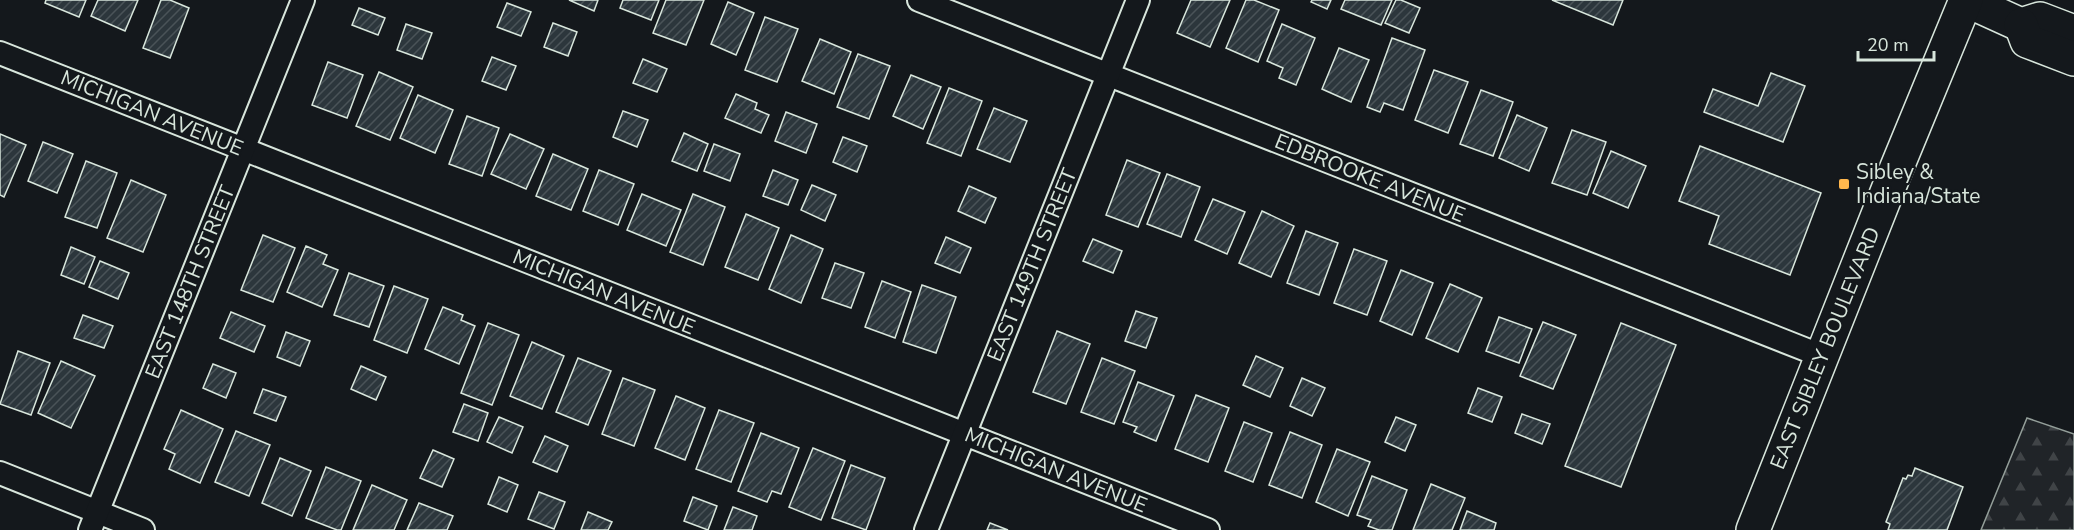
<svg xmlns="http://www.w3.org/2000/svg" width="2074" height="530" font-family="'Nunito Sans',sans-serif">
<defs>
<pattern id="forest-firs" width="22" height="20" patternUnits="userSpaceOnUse" patternTransform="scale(1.5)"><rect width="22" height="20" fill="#202428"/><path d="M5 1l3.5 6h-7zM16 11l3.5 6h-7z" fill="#404447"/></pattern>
<pattern id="building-hatch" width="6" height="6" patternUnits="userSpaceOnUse" patternTransform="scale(1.5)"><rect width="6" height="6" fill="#2c363c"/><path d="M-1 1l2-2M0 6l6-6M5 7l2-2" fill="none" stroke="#4a5358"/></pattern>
</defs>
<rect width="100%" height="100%" fill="#14181c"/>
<path fill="url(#forest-firs)" stroke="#939e99" stroke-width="1.5" d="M2027 418 2074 434V530H1981Z"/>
<g fill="url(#building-hatch)" stroke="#d8e6dc" stroke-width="1.5">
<path d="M46 0H86L79 17 45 3Z"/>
<path d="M98 0H138L125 31 91 16Z"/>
<path d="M161 0H170L189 8 170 58 143 48Z"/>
<path d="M569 0H598L594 11Z"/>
<path d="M623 0H659L651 20 620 8Z"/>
<path d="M666 0H704L686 45 653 33Z"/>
<path d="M1191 0H1230L1210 47 1177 33Z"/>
<path d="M1246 0H1254L1279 10 1258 62 1226 48Z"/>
<path d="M1312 0H1331L1327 9 1311 2Z"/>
<path d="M1345 0H1392L1381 25 1341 9Z"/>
<path d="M1396 0H1401L1420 8 1409 33 1385 23Z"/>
<path d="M1552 0H1623L1613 25Z"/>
<path d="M728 2 754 13 736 55 711 44Z"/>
<path d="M507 3 531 12 521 36 497 27Z"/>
<path d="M359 8 385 18 378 35 352 25Z"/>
<path d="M765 17 798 29 777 82 745 70Z"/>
<path d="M553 23 577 32 568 56 544 47Z"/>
<path d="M406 24 432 33 422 59 397 50Z"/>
<path d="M1282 24 1315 38 1296 85 1279 78 1283 68 1267 61Z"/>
<path d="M1392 38 1425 50 1403 110 1384 103 1380 112 1367 107Z"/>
<path d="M820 39 851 52 834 94 802 81Z"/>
<path d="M1339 48 1369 60 1351 102 1322 89Z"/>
<path d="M858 54 890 66 869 119 837 107Z"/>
<path d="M492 57 516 66 506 90 482 81Z"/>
<path d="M643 59 667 69 657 92 633 83Z"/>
<path d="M328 62 363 75 347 118 312 105Z"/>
<path d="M1434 70 1468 82 1448 133 1415 120Z"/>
<path d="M379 72 413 87 390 140 356 126Z"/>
<path d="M1771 73 1805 86 1783 142 1704 112 1713 89 1758 106Z"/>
<path d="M911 75 941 87 923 129 893 116Z"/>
<path d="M949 88 982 101 961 156 927 143Z"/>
<path d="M1481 90 1513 102 1493 156 1460 144Z"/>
<path d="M736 94 757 103 755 109 769 115 761 133 725 118Z"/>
<path d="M418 95 453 110 435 153 400 138Z"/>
<path d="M994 108 1027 121 1010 162 977 149Z"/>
<path d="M623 111 648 120 637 147 613 137Z"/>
<path d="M786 112 817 124 806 153 775 141Z"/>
<path d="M1517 115 1547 128 1529 171 1499 158Z"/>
<path d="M467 116 499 128 482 176 449 164Z"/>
<path d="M1572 130 1606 142 1587 195 1552 183Z"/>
<path d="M684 133 708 144 697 171 672 161Z"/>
<path d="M0 134 26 145 4 197 0 195Z"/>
<path d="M510 134 544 149 526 189 491 174Z"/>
<path d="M843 137 867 146 857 172 833 162Z"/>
<path d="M43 142 73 154 57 193 28 181Z"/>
<path d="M714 144 740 154 730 181 704 171Z"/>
<path d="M1700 146 1821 193 1790 275 1709 244 1719 216 1679 201Z"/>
<path d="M1611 151 1646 166 1628 208 1593 193Z"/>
<path d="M553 154 588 169 571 210 536 196Z"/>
<path d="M1127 160 1160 173 1138 227 1106 215Z"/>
<path d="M86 161 117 173 97 228 65 217Z"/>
<path d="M599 170 634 184 618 225 583 211Z"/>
<path d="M773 170 798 180 788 205 763 196Z"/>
<path d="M1167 174 1200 187 1181 237 1147 224Z"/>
<path d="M131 180 166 195 143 252 107 238Z"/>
<path d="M812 185 836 195 825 221 801 210Z"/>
<path d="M969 186 996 198 985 223 958 211Z"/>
<path d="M642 194 681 210 666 246 627 230Z"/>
<path d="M693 194 725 207 703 265 670 252Z"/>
<path d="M1213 199 1245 212 1227 254 1195 240Z"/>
<path d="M1262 211 1294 226 1271 277 1239 263Z"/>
<path d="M746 214 779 228 758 280 725 267Z"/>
<path d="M1306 231 1338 243 1319 295 1287 283Z"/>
<path d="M263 235 295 248 273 302 241 290Z"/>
<path d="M791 235 823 249 801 303 769 289Z"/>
<path d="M946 237 971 248 960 273 935 263Z"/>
<path d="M1093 239 1122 251 1113 273 1083 261Z"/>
<path d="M306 246 327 255 323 264 338 270 322 307 287 292Z"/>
<path d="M71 247 95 257 84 284 61 275Z"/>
<path d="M1354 249 1387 261 1367 315 1334 303Z"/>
<path d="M100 261 129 273 118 299 89 287Z"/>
<path d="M835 263 864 273 851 308 822 298Z"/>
<path d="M1401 270 1433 283 1412 335 1380 321Z"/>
<path d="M349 273 384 286 369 327 334 315Z"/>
<path d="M882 281 911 292 895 338 865 327Z"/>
<path d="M1450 284 1482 298 1458 352 1426 338Z"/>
<path d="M922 285 956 297 936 353 903 342Z"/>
<path d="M394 286 428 299 407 353 374 340Z"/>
<path d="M443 307 463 315 461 320 475 326 459 364 425 349Z"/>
<path d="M1136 311 1157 318 1146 348 1125 341Z"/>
<path d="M231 312 265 326 254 352 220 338Z"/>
<path d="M83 315 113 326 104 348 74 338Z"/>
<path d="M1499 317 1532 329 1519 363 1486 351Z"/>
<path d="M1543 322 1576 335 1553 389 1520 376Z"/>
<path d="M488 323 519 335 492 405 461 393Z"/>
<path d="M1621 323 1676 345 1621 487 1565 466Z"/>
<path d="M1057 331 1090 344 1066 404 1033 392Z"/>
<path d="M286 332 310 341 300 366 277 357Z"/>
<path d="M532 342 564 356 542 409 510 396Z"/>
<path d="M18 351 50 363 31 415 0 404Z"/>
<path d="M1256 356 1283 368 1270 397 1243 385Z"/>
<path d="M578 358 611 371 588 425 556 412Z"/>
<path d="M1102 358 1135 371 1114 424 1081 412Z"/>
<path d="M61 361 95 376 71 428 38 413Z"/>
<path d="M213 364 236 373 226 398 203 388Z"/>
<path d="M361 366 386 377 376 400 351 389Z"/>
<path d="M623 378 655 390 634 446 602 434Z"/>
<path d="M1302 378 1325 388 1312 416 1290 406Z"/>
<path d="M1138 382 1174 396 1156 441 1134 432 1137 427 1123 422Z"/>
<path d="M1478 388 1502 397 1492 422 1468 413Z"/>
<path d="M263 389 286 397 276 421 254 413Z"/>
<path d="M1196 395 1229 408 1208 462 1175 449Z"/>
<path d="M676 396 705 408 685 460 655 448Z"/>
<path d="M464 404 488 413 478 441 453 432Z"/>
<path d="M181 410 223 429 200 483 169 469 175 454 164 449Z"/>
<path d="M719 410 754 423 731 482 696 469Z"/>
<path d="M1522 414 1550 424 1542 444 1515 433Z"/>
<path d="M499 417 523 427 512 453 487 442Z"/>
<path d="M1396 417 1416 425 1405 451 1385 442Z"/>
<path d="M1244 422 1272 433 1253 482 1225 471Z"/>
<path d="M236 431 270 445 249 496 215 482Z"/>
<path d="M1290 432 1322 445 1302 498 1269 485Z"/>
<path d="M761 433 799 448 781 494 772 491 767 502 738 491Z"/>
<path d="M545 436 568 446 557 472 533 462Z"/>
<path d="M813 448 845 461 821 520 789 507Z"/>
<path d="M1337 449 1370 462 1348 516 1316 502Z"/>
<path d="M433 450 454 459 442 487 420 478Z"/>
<path d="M280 458 311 471 292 516 262 503Z"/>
<path d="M851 465 885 478 866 530 832 518Z"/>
<path d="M326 467 361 481 341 530H337L306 518Z"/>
<path d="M1915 468 1963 487 1947 530H1888L1890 524 1886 522 1903 478 1906 479 1908 475 1912 476Z"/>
<path d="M1372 476 1407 490 1392 530H1379L1368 526 1371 520 1357 515Z"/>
<path d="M499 477 518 485 507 512 488 504Z"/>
<path d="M1431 484 1465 498 1452 530H1413Z"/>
<path d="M372 485 407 500 394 530H353Z"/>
<path d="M539 492 565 502 554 529 528 519Z"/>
<path d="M693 497 717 506 708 530 684 521Z"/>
<path d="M419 503 453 516 447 530H407Z"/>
<path d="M733 507 757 516 752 530H724Z"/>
<path d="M1467 511 1496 523 1494 530H1460Z"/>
<path d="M588 512 612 522 608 530H581Z"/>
<path d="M990 523 1008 530H987Z"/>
</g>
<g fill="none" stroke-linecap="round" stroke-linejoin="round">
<defs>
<g id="minor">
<path d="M919 0 1822 356"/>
<path d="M0 53 1208 530"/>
<path d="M0 473 143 530"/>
<path d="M90 530 303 0"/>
<path d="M926 530 1138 0"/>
</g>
<g id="secondary">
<path d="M1966 0 2021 25 2040 19 2074 32"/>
<path d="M2021 25 2027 41 2074 59"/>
</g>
<path id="primary" d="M1753 530 1895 172 1966 0"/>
</defs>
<use href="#minor" stroke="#d8e6dc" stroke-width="26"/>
<use href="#secondary" stroke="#d8e6dc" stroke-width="36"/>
<use href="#primary" stroke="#d8e6dc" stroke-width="36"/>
<use href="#minor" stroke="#14181c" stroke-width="22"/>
<use href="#secondary" stroke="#14181c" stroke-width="33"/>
<use href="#primary" stroke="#14181c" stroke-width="33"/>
</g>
<rect fill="#ffb74d" stroke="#14181c" stroke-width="2" x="1838" y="178" width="12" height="12" rx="3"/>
<g text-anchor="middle" stroke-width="4.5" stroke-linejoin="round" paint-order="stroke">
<g font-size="21" fill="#d8e6dc" stroke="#14181c">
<text transform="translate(152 113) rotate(22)" y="7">MICHIGAN AVENUE</text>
<text transform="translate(1370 178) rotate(22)" y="7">EDBROOKE AVENUE</text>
<text transform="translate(1032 265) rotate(-68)" y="7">EAST 149TH STREET</text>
<text transform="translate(190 282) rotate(-68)" y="7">EAST 148TH STREET</text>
<text transform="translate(604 292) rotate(22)" y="7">MICHIGAN AVENUE</text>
<text transform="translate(1825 348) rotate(-68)" y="7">EAST SIBLEY BOULEVARD</text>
<text transform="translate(1056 470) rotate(22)" y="7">MICHIGAN AVENUE</text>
</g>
<g font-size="21" fill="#d8e6dc" stroke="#14181c" text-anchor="start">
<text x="1856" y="179">Sibley &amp;<tspan x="1856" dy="24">Indiana/State</tspan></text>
</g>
</g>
<path d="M1858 51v9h76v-9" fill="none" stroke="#d8e6dc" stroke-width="3"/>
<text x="1867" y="51" font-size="18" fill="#d8e6dc" stroke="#14181c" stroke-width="4.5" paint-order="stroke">20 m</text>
</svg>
